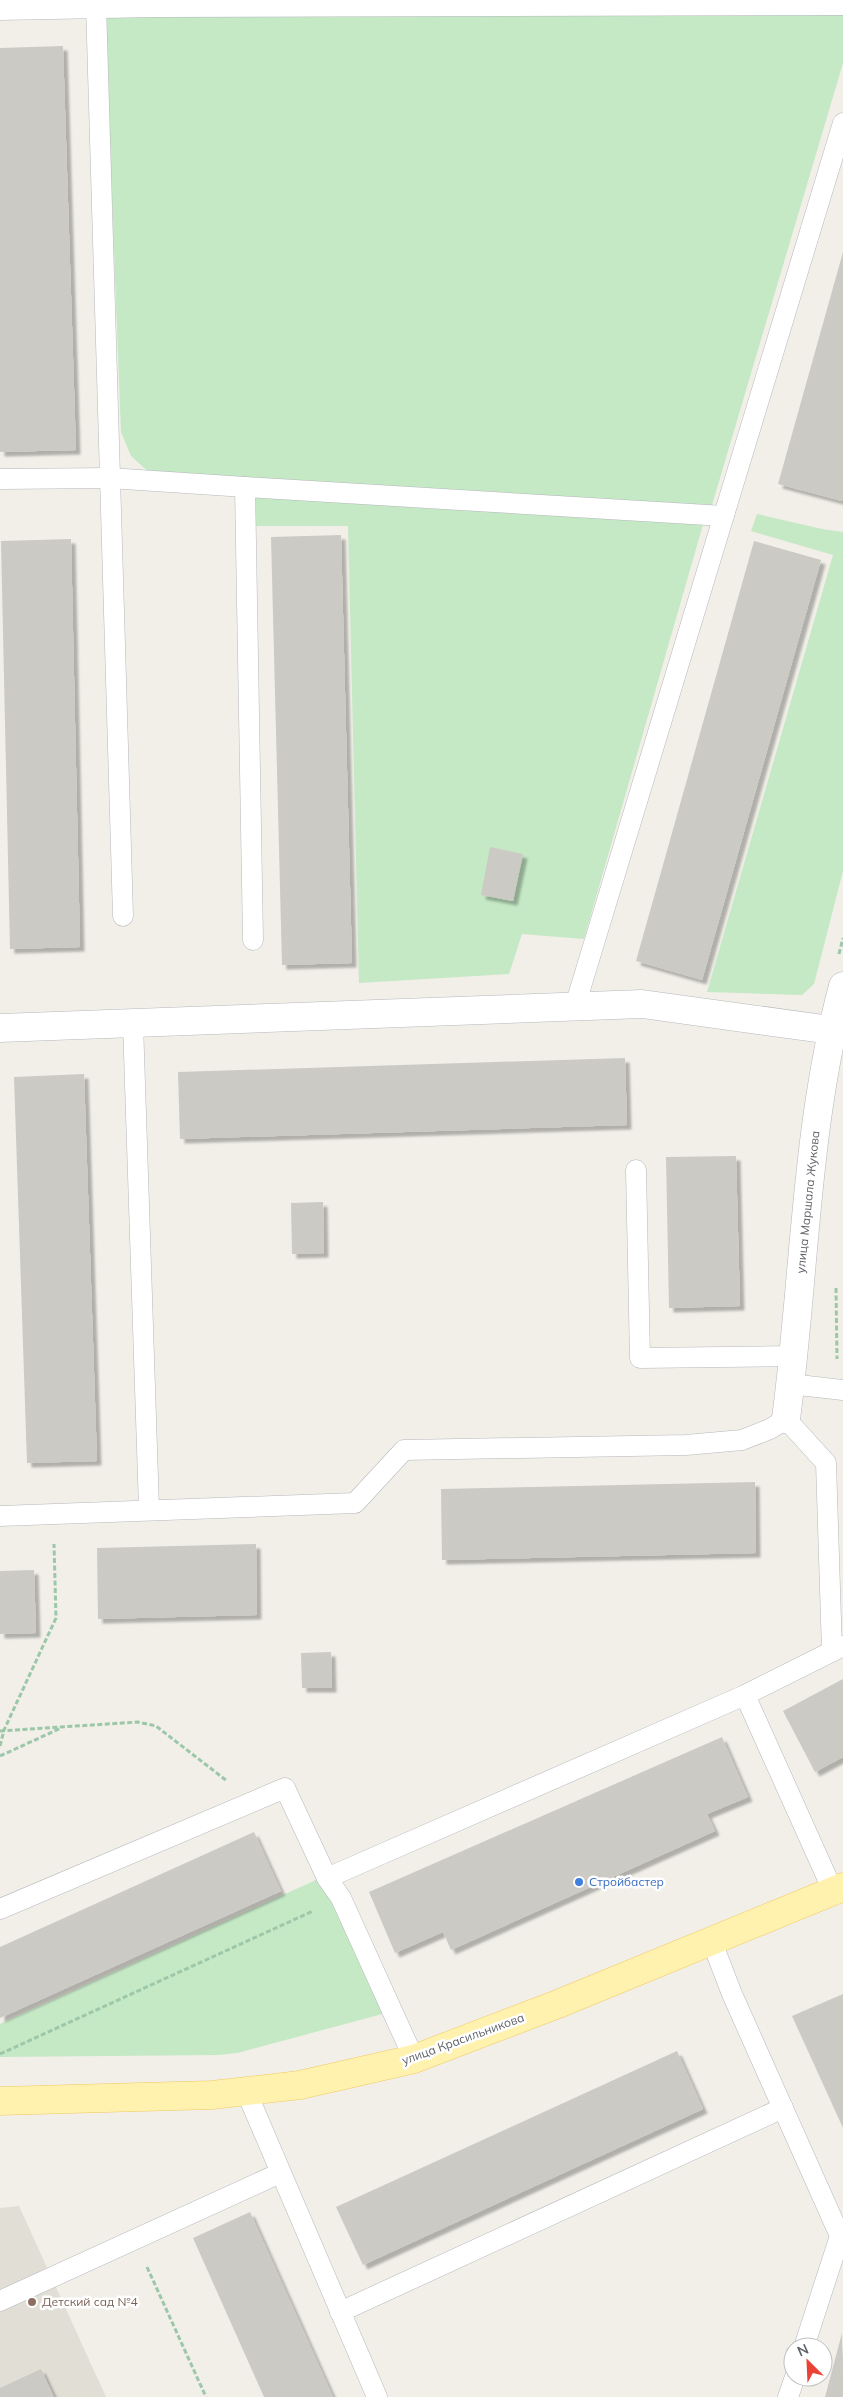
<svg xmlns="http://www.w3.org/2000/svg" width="843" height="2397" font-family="Mulish,sans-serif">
<defs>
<filter id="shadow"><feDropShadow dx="4.5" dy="4.5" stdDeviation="1" flood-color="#0004"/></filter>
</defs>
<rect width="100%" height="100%" fill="#f1efe8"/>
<path fill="#e1ded6" d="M19 2206 106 2397H0V2208Z"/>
<g fill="#c5e8c5">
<path d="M843 12V63L712 505 151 474 131 456 121 432 105 16Z"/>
<path d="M255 495 704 521 584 939 522 934 509 974 359 983 348 526H256Z"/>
<path d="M757 514 822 529 843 532V871L814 984 802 995 707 992 833 555 751 531Z"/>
<path d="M318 1879 337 1905 386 2013 237 2053 218 2055 0 2057V2024Z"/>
</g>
<g fill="#cccac5" filter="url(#shadow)">
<path d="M63 46 76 450 0 452V48Z"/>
<path d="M843 252V496L842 501 778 484Z"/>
<path d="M341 535 352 963 282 965 271 537Z"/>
<path d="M71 539 80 947 10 949 1 541Z"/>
<path d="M754 541 821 560 702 980 636 961Z"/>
<path d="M490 847 523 854 513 901 481 895Z"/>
<path d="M625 1058 627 1125 180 1139 178 1072Z"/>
<path d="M84 1074 97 1461 27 1463 14 1077Z"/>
<path d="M736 1156 740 1306 669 1308 666 1157Z"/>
<path d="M323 1202 324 1253 292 1254 291 1203Z"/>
<path d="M755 1482 756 1553 442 1560 441 1489Z"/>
<path d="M256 1544 257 1615 98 1619 97 1548Z"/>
<path d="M34 1570 36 1633 0 1634V1571Z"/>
<path d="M331 1652 332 1688H302L301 1653Z"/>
<path d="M843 1679V1757L815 1772 783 1711Z"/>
<path d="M722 1737 748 1797 707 1814 715 1831 451 1950 443 1932 395 1953 369 1892Z"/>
<path d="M254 1832 281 1891 0 2018V1947Z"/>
<path d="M843 1994V2128L792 2016Z"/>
<path d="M677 2051 703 2109 363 2265 336 2207Z"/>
<path d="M250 2212 333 2397H264L193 2238Z"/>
<path d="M842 2333 843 2397H825Z"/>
<path d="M41 2369 54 2397H0V2388Z"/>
</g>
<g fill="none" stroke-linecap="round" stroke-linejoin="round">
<defs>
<g id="lane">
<path d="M96 4 123 916"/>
<path d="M0 479 109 478 245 487 253 940"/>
<path d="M245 487 724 516"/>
<path d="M575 1006 843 123"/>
<path d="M133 1023 149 1509"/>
<path d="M636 1170 640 1358 793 1356"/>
<path d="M790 1384 843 1390"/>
<path d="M0 1516 355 1503 404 1450 686 1445 742 1440 770 1429 786 1419 826 1463 832 1651"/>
<path d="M745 1695 833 1891"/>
<path d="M327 1878 341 1898 414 2059"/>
<path d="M0 1909 285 1788 327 1878 745 1695 843 1646"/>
<path d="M712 1942 732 1994 840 2236 804 2347"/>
<path d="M246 2091 377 2397"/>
<path d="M0 2301 280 2173"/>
<path d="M340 2312 783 2108"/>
<path d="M788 2397 795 2377"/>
</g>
<g id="street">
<path d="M0 6 155 3 843 1"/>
<path d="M0 1028 642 1004 831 1030"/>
<path d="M786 1419C805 1275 805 1128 843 986"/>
</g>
<path id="primary" d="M0 2101 212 2095 300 2085 414 2059 558 2004 843 1887"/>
</defs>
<use href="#lane" stroke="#b5b8bc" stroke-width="21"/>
<use href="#street" stroke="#b5b8bc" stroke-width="29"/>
<use href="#primary" stroke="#f2c960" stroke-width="29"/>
<g stroke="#9cc7a9" stroke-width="3" stroke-dasharray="5 2.5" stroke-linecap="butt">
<path d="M839 954 843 938"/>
<path d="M836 1288 837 1359"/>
<path d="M0 1731 138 1722 156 1726 227 1781"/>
<path d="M0 1746 4 1730 56 1618 54 1544"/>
<path d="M0 1756 61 1728"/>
<path d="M0 2054 313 1911"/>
<path d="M147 2267 206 2397"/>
</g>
<use href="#lane" stroke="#fff" stroke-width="20"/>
<use href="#street" stroke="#fff" stroke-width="28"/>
<use href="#primary" stroke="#fff2af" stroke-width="28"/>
</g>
<circle fill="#3f7fe0" stroke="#fff" stroke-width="2" cx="579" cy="1882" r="5"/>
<circle fill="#8d6e63" stroke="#fff" stroke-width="2" cx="32" cy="2302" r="5"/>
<g text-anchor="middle" stroke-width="5" stroke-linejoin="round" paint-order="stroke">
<g font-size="12" fill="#5f6368" stroke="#fff">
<text transform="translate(808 1202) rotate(-84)" y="4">улица Маршала Жукова</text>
<text transform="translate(463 2039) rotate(-20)" y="4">улица Красильникова</text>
</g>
<g font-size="12" fill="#366cbe" stroke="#fff" text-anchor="start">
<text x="589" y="1886">Стройбастер</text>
</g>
<g font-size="12" fill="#785e54" stroke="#fff" text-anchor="start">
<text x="42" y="2306">Детский сад №4</text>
</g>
</g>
<g transform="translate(808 2362) rotate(336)"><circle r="24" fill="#ffffff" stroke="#bfc1c3"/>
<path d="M0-4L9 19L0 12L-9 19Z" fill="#ea4335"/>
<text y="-8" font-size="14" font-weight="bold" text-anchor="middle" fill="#5f6368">N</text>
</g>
</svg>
